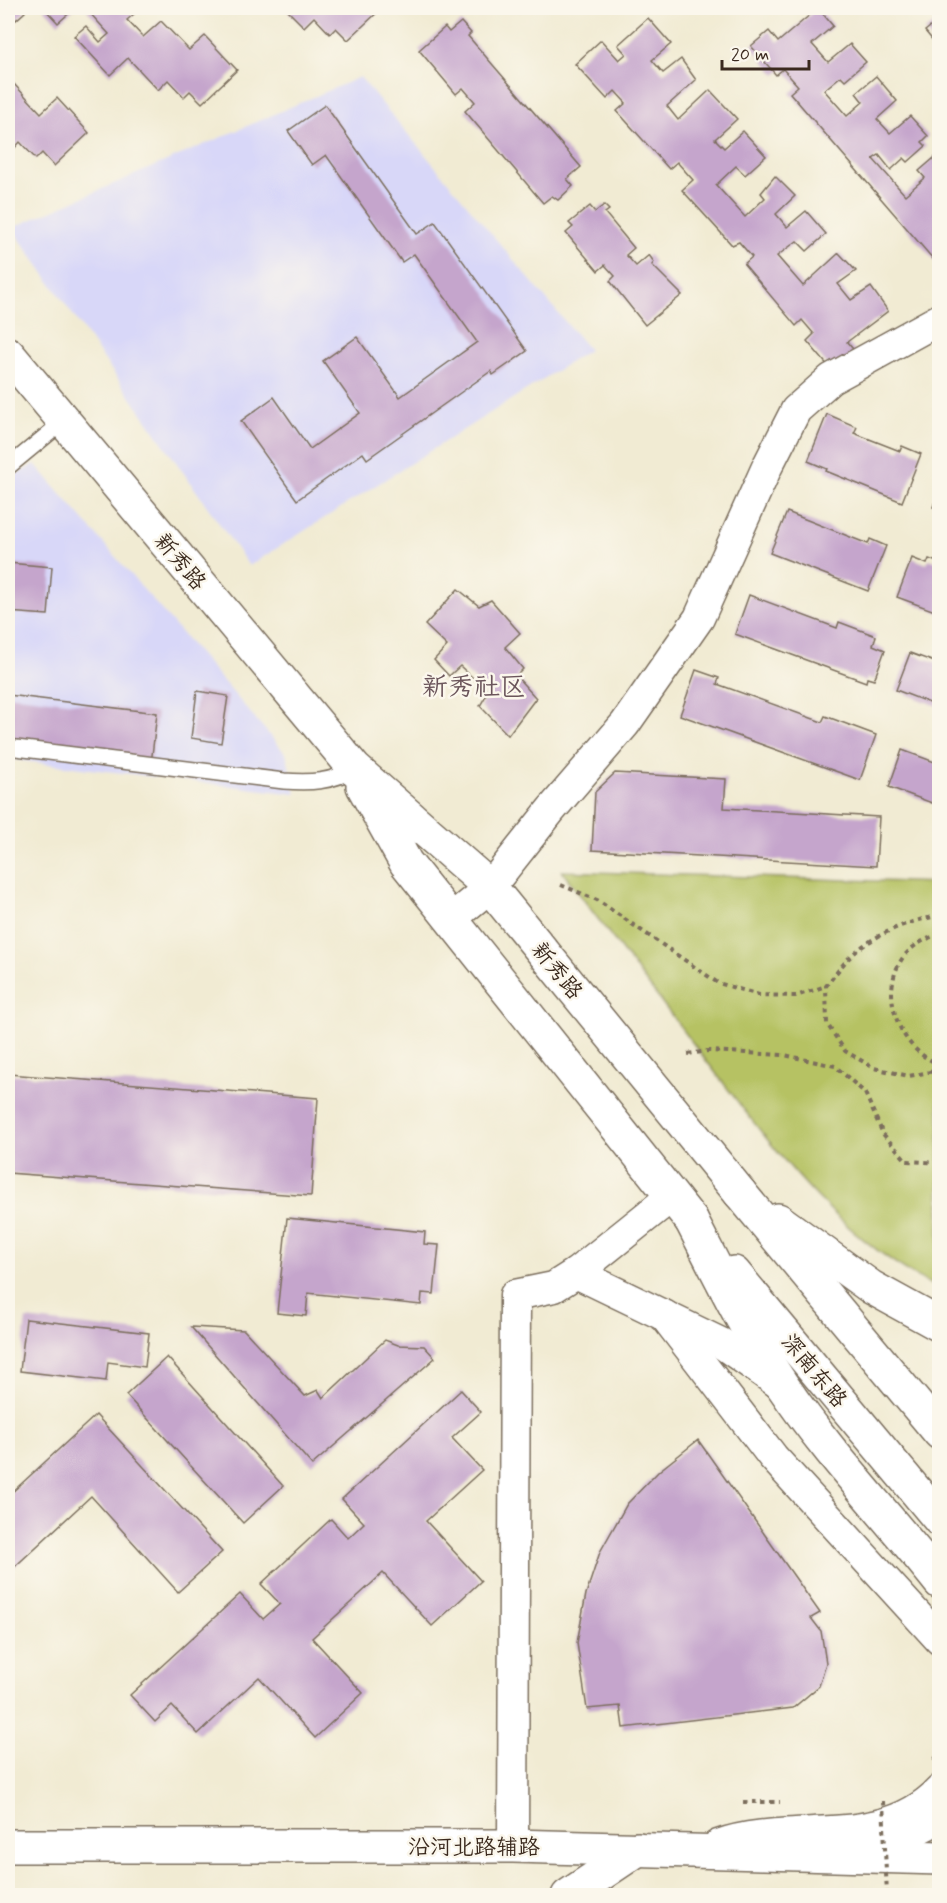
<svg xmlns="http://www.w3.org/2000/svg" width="947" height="1903" font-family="Mynerve,'LXGW WenKai TC',sans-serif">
<rect width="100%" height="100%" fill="#fbf7ec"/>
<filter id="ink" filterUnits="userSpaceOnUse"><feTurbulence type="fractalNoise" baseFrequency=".0167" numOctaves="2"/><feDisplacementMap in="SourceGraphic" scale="12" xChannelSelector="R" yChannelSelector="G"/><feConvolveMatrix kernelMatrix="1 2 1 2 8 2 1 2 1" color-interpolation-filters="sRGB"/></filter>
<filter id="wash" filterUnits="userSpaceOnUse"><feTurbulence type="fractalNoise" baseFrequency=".008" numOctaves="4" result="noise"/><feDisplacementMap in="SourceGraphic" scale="24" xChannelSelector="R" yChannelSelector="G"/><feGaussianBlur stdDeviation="1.35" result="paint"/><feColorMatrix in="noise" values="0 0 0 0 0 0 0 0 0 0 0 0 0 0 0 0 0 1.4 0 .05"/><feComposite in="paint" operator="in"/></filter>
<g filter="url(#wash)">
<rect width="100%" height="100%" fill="#f1ebd3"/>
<g fill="#d8d7f8">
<path d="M360 77 589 350 249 566 12 228Z"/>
<path d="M35 464 286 754 296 794 8 759V479Z"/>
</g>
<path fill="#b6c264" stroke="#787641" stroke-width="1.5" d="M562 871 939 883V1288C837 1239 772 1146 705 1059 657 996 609 934 562 871Z"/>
<g id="blocks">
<g fill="#c5a5cc">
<path d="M8 8H22L25 12 16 20Z"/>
<path d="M44 8H75L58 23Z"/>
<path d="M90 8H141L127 20 143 37 161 21 189 50 205 36 237 70 202 103 190 91 184 97 168 80 158 90 128 58 110 75 74 36 86 26 100 42 109 34 87 10Z"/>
<path d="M285 8H382L348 40 336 28 330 34 314 17 304 27Z"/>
<path d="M818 8 833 26 812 44 828 62 850 44 866 62 845 80 841 76 824 90 847 116 863 102 856 93 876 76 897 101 877 119 890 133 910 116 928 136 922 142 926 146 908 162 904 158 891 170 879 155 873 159 905 195 925 178 919 171 940 153V267L790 93 798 86 783 69 776 75 751 46 769 31 778 42Z"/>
<path d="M648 18 671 44 652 60 663 73 681 59 696 80 667 106 678 120 710 90 737 119 715 139 724 148 743 131 766 156 745 175 736 166 716 185 745 217 765 198 761 193 775 176 795 196 776 214 787 227 806 211 826 234 807 251 797 241 777 256 803 286 839 253 856 271 838 284 851 300 871 287 888 311 847 342 858 355 835 374 807 341 814 334 802 320 796 326 744 264 752 257 739 242 732 245 682 190 693 180 677 162 669 169 617 111 626 103 615 91 607 99 575 64 601 40 619 60 626 54 618 45Z"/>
<path d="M940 19V49L925 31Z"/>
<path d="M461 22 471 33 468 36 581 167 567 179 573 186 558 200 552 196 543 203 465 111 475 102 463 88 456 94 419 50 445 27 449 32Z"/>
<path d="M13 83 41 113 57 98 89 133 54 166 42 153 36 159 20 142 10 153 8 150V89Z"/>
<path d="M325 105 417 234 435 222 527 351 493 375 491 371 367 459 363 453 297 500 241 421 274 397 310 449 360 413 323 361 357 337 400 397 477 342 414 254 402 262 326 155 312 165 288 131Z"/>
<path d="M604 205 609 210 605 213 634 248 626 255 636 266 649 255 654 262 652 265 682 295 645 325 610 281 615 276 605 265 598 271 566 233 573 227 569 223 590 206 595 212Z"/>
<path d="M827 414 857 427 854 433 900 451 902 446 921 454 902 502 826 471 827 469 808 461Z"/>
<path d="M939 490H940V510L933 507Z"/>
<path d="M787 512 868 544 870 539 886 546 868 591 770 553Z"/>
<path d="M912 558 927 564 929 559 940 563V613L897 597Z"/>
<path d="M8 563 52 567 48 615 8 612Z"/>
<path d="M458 589 479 606 491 600 520 633 505 647 523 669 516 676 536 698 508 735 480 706 488 692 460 666 449 676 434 660 447 646 425 625Z"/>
<path d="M749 595 837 628 839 622 876 636 873 645 885 650 874 680 867 678 866 682 735 634Z"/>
<path d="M910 653 940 664V707L896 690Z"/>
<path d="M696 670 719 678 717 684 822 722 825 716 876 735 860 780 680 715Z"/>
<path d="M197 691 228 696 221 743 191 738Z"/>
<path d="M8 695 157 713 151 764 8 747Z"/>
<path d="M902 750 940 764V806L889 787Z"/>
<path d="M615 773 726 779 724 808 879 817 876 866 592 850 595 792Z"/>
<path d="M8 1074 318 1098 311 1196 8 1173Z"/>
<path d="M287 1218 425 1232 424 1244 439 1245 434 1294 422 1293 421 1305 308 1293 306 1316 277 1313Z"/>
<path d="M26 1319 149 1333 145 1367 108 1362 106 1381 20 1371Z"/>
<path d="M191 1327 244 1330 305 1396 318 1390 323 1398 385 1340 398 1345 424 1346 435 1358 312 1465Z"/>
<path d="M167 1357 283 1486 243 1523 126 1395Z"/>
<path d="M461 1390 481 1412 452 1438 482 1470 426 1521 481 1581 432 1626 383 1573 312 1638 363 1693 315 1738 259 1677 198 1734 172 1706 155 1722 130 1695 240 1594 263 1619 280 1604 261 1584 331 1519 348 1538 364 1523 342 1499Z"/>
<path d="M96 1415 222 1552 178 1592 91 1496 8 1573V1496Z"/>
<path d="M698 1440 820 1613 811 1618 821 1631 826 1663 819 1686 793 1708 623 1728 620 1706 587 1709 577 1643 586 1594 600 1552 627 1504 659 1471Z"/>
</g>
</g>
</g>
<g filter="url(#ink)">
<use href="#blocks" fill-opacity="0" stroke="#7b6e5d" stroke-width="1.5"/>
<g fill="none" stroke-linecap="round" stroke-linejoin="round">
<defs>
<g id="lane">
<path d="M8 467 64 421"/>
<path d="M8 747 284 781C311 783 331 782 355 769"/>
</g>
<g id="street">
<path d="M451 919 490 887 551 810 625 724 699 618 767 467 796 410 831 379 940 319"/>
<path d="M576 1273 721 1343 778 1383"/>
<path d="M664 1315 773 1457 940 1640"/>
<path d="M718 1845C790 1819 882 1852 940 1790"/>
<path d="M513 1846 515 1295 554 1287 576 1273 672 1196"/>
</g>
<g id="secondary">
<path d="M8 354 355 769 490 887 740 1193"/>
<path d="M363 786 406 863 691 1220"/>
</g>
<g id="primary">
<path d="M740 1193 940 1433"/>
<path d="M691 1220C720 1276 747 1333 782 1385 829 1455 888 1516 940 1582"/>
<path d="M778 1220 871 1287 940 1325"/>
<path d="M734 1273 940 1520"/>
<path d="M862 1840 903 1835 940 1816"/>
<path d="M8 1846H513L940 1858"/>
</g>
<path id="highway" d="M568 1896 638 1849"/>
</defs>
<use href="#lane" stroke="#7b6e5d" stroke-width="18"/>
<use href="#street" stroke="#7b6e5d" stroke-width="33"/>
<use href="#secondary" stroke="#7b6e5d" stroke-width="36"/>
<use href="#primary" stroke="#7b6e5d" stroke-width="36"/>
<use href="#highway" stroke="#7b6e5d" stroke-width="36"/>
<g stroke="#7b6e5d" stroke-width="4" stroke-dasharray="4.5 4.5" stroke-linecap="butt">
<path d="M561 885 597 900 718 983 759 995 796 996 826 986"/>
<path d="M940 916C909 920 872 935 850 957 841 966 834 976 826 986L827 1024 845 1051 874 1068 909 1076 940 1070"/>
<path d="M940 934C924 939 907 948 899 964 880 999 902 1053 940 1064"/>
<path d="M688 1054 708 1051 784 1055 835 1066 865 1093 883 1134 907 1161 940 1163"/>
<path d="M934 1761 940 1751"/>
<path d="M743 1802H780"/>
</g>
<use href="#lane" stroke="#fff" stroke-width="15"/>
<use href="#street" stroke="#fff" stroke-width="30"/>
<use href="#secondary" stroke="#fff" stroke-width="33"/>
<use href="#primary" stroke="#fff" stroke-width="33"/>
<use href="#highway" stroke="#fff" stroke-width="33"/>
<path stroke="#7b6e5d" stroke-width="4" stroke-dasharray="4.5 4.5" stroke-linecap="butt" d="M883 1801 887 1896"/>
</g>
</g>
<g text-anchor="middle" stroke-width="5" stroke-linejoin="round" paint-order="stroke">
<g font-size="22" fill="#3b2a1e" stroke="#fbf7ec">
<text transform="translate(181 561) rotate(50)" y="8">新秀路</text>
<text transform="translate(558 970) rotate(51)" y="8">新秀路</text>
<text transform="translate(815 1370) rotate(50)" y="8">深南东路</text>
<text x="474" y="1854">沿河北路辅路</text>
</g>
<g font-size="26" fill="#6b555b" stroke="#fbf7ec">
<text x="474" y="695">新秀社区</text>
</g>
</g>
<rect width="947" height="1903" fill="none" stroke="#fbf7ec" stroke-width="30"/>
<path d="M722 60v9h87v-9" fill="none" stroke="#3b2a1e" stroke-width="3"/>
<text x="731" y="60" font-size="18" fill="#3b2a1e" stroke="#fbf7ec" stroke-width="4.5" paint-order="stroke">20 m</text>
</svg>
